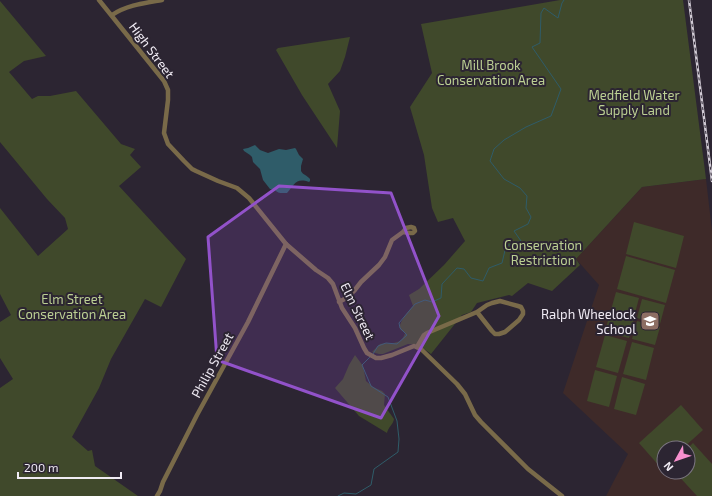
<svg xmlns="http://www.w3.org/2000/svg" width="712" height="496" font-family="'Exo 2',sans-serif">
<rect width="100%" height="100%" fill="#2c2532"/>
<path fill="#3e2a29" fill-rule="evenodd" d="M706 179 712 231V496H606L628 454 563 393 599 285 576 259 642 187ZM664 448H688V472H664Z"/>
<g fill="#40492b">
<path d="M560 0H683L706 179 642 187 576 259 580 265 552 291 528 283 512 296 509 295 477 303 471 312 462 315 431 354 419 345 408 344 383 354H379L372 352 380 344C389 342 402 346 405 333 403 332 401 330 400 329 398 323 409 310 413 306L409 295 419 289 444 265 465 241 453 218 438 222 432 208 424 155 410 107 432 73 421 24Z"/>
<path d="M0 1 46 56 24 61 9 72 32 99 38 96H50L76 91 121 144 135 149 130 155 141 167 119 186 186 259 161 307 145 299 111 359 99 388 72 437 88 451 92 450 95 466 138 496H0V388L13 379 0 358V322L11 315 0 294V208L38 256 68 229 65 218 47 199 0 142Z"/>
<path d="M350 37 345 57 340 71 328 84 340 111 337 148 302 95 276 50 278 48Z"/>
<path d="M634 222 684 236 676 268 626 254Z"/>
<path d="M626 256 675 270 666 303 617 289Z"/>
<path d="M616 292 639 298 634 317 611 310Z"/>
<path d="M642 299 665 305 660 324 637 318Z"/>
<path d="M610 313 634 319 629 338 605 332Z"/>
<path d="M637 321 660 327 655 345 632 339Z"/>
<path d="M605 335 627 341 618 373 596 367Z"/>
<path d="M632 342 654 348 646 380 623 374Z"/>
<path d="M355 355 363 366 366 381 373 387 382 391 385 394 384 405 394 419C393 425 388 427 387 433L359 416 335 388 343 379 349 365Z"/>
<path d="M595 370 617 376 609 407 587 401Z"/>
<path d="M622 377 645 384 636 415 614 409Z"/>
<path d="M681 405 703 430 683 448H664V465L661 468 639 443Z"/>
<path d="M693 443 712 464V496H697L675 472H688V448Z"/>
</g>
<path fill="#2f5c69" d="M255 145 260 150 268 153 279 149 286 150 295 148 296 149 299 155 303 159 301 166V171C303 175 307 175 310 179V181L309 182C296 177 294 185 287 193 282 193 278 194 275 190L270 189 263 180 260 169 253 162 252 157 250 155 244 151 243 149 248 148Z"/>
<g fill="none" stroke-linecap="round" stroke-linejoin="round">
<g stroke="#2f5c69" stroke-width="1">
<path d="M373 354 378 346 386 343 397 344 407 335 400 328 399 323 415 304 425 300 432 302 441 298 442 284 457 268 464 269 471 278 483 281 489 268 502 263 506 246 521 241 514 231 528 224 531 217 526 208 527 196 520 188 504 179 490 161 494 149 504 140 526 127 551 116 561 89 532 47 540 43 541 13 544 8 558 18 562 3 564 0"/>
<path d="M338 496 344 493 356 494 371 485 374 469 398 452 399 439 397 421 388 397 371 386 362 365 370 357"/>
</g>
<g stroke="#796a49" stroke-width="4.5">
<path d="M99 0 164 81 168 90V100L164 133 168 144 184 161 192 169 196 171 218 181 237 188 249 198 286 244 316 270 328 278 333 284 342 308 355 328 364 348 367 353 376 358H381L392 355 414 346 421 349 457 384 465 394 475 415 481 422 528 469 562 496"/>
<path d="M112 15C127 5 145 3 162 0"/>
<path d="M339 302 348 297 354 291 361 282 379 265 385 257 392 240 403 232 406 228 411 227 414 228 415 231 413 233H410L403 232"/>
<path d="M417 347 424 335 427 333 477 312 487 305 492 303 500 301 518 306 521 307 523 311V314L519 320 505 332 499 334H495L492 331 477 312"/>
<path d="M157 496 160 491 163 482 197 415 248 322 286 244"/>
</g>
<defs>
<path id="rail" d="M689 0 712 181"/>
</defs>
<use href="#rail" stroke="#d2ccd6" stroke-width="2.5"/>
<use href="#rail" stroke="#2c2532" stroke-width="1" stroke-dasharray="3" stroke-linecap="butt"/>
</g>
<path fill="#9252ca" fill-opacity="0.2" stroke="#9252ca" stroke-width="3" stroke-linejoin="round" d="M279 186 391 193 439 316 381 418 217 360 208 237Z"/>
<defs>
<symbol id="school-square" viewBox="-11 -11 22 22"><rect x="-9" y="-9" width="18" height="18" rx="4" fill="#8d6e63" stroke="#2c2532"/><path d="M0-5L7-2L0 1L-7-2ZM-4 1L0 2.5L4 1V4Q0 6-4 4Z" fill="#fff"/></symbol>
</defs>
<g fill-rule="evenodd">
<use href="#school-square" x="639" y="310" width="22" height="22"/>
</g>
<g text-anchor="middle" stroke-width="4" stroke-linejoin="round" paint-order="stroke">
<g font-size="13" fill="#f0ebf4" stroke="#2c2532">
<text transform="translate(152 50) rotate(53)" y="5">High Street</text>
<text transform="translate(358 311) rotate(64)" y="5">Elm Street</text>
<text transform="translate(212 365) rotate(-61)" y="5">Philip Street</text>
</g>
<g font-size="13" fill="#bcd093" stroke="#2c2532">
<text x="491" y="70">Mill Brook<tspan x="491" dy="15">Conservation Area</tspan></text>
<text x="634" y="100">Medfield Water<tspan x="634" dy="15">Supply Land</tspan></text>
<text x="543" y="250">Conservation<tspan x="543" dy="15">Restriction</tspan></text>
<text x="72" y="304">Elm Street<tspan x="72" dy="15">Conservation Area</tspan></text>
</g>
<g font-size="13" fill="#f0ebf4" stroke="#2c2532" text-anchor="end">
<text x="636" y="319">Ralph Wheelock<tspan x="636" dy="15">School</tspan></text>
</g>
</g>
<g transform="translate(676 460) rotate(230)"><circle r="19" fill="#2c2532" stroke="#7a7480"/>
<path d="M0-3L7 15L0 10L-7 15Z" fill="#f790ce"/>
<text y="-6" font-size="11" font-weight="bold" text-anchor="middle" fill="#f0ebf4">N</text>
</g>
<path d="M18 472v6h103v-6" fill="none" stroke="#f0ebf4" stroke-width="2"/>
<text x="24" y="472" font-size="12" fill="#f0ebf4" stroke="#2c2532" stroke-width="3" paint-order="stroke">200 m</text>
</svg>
